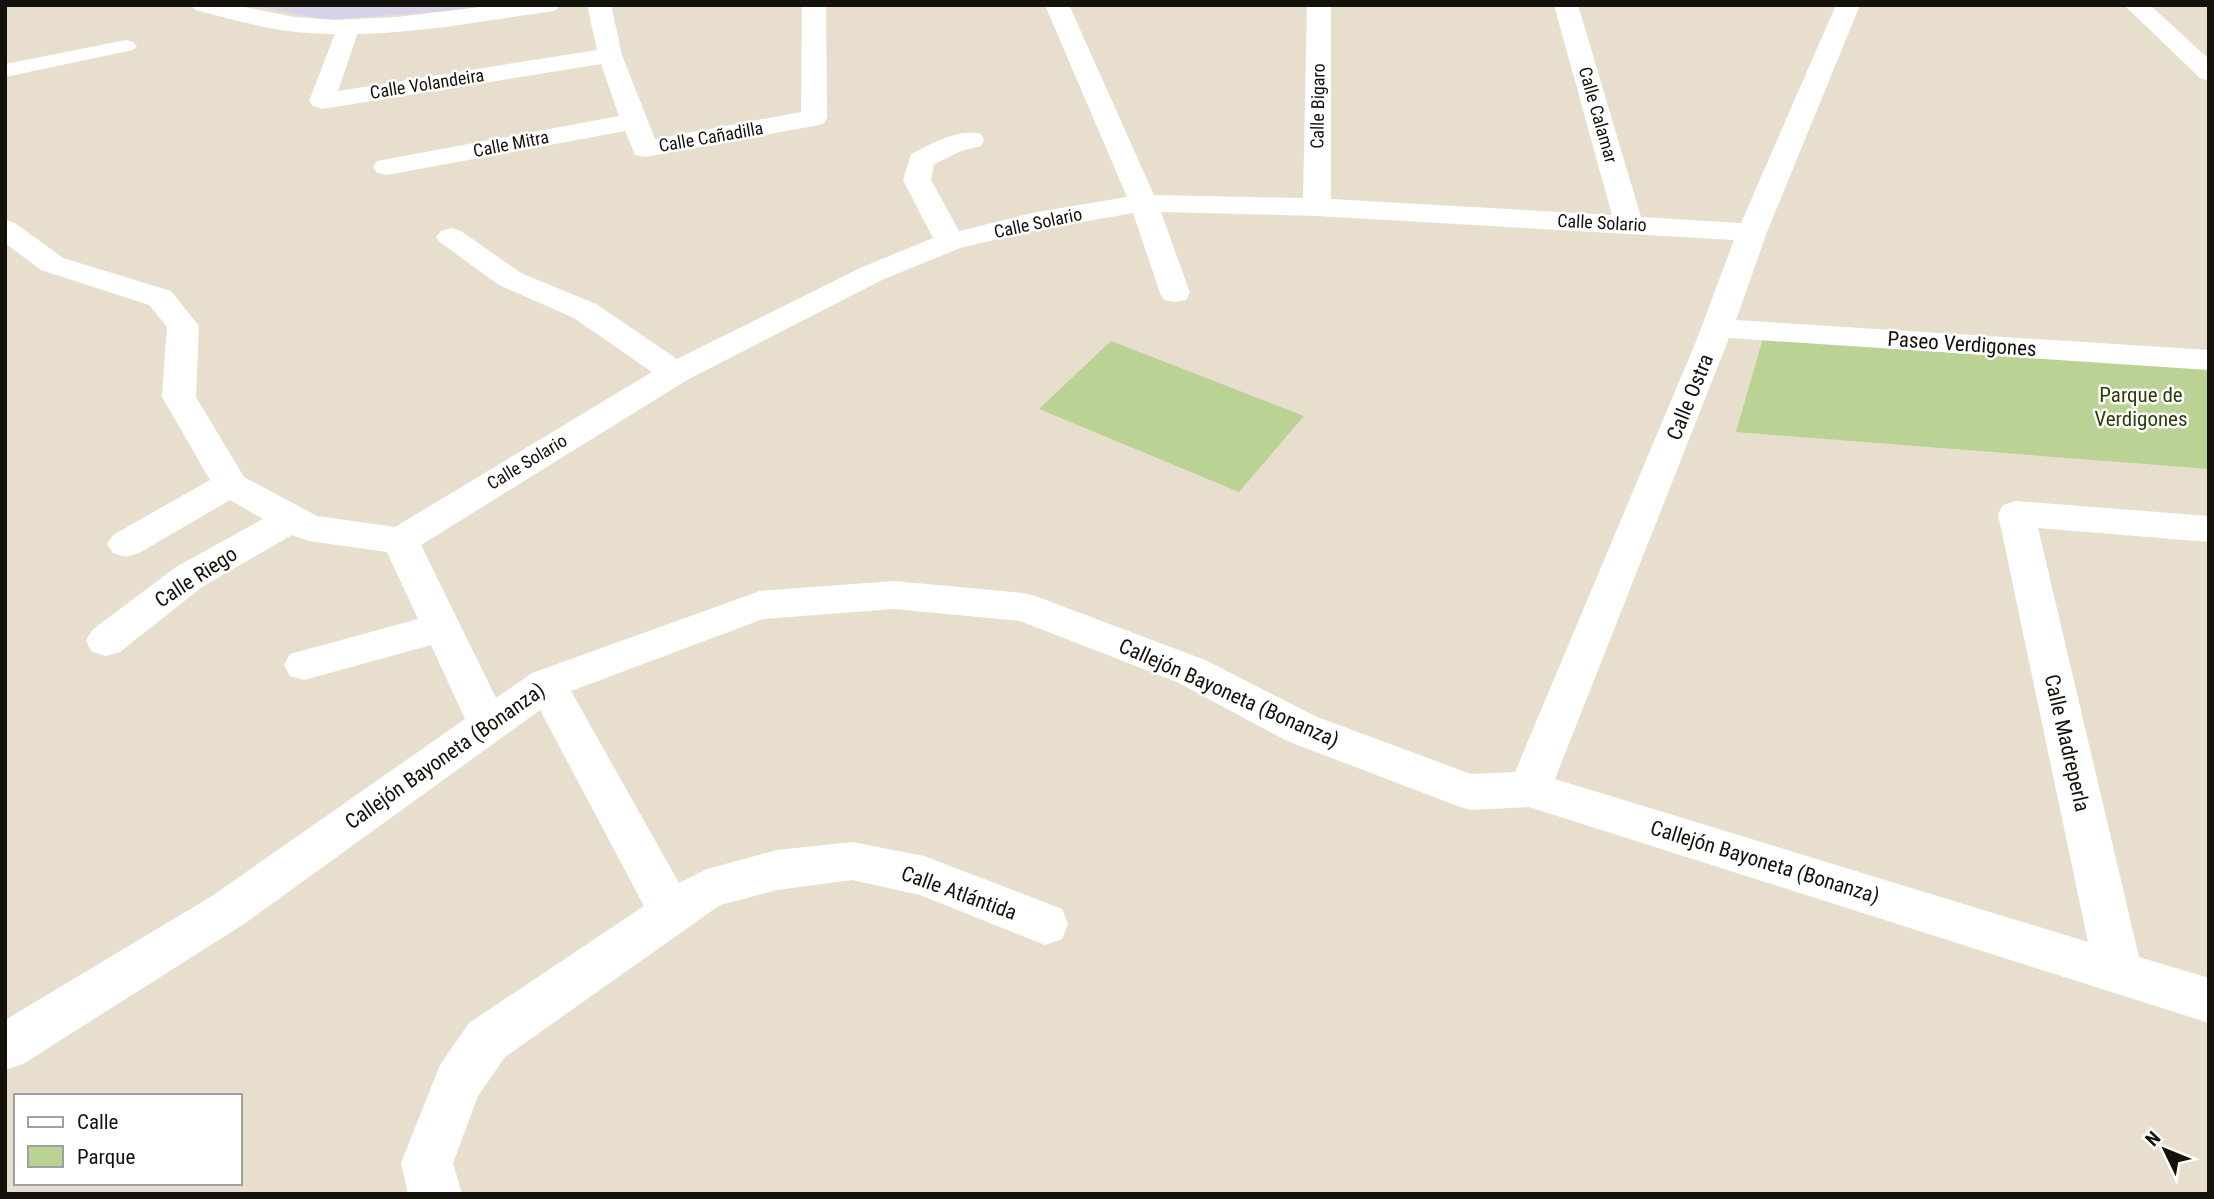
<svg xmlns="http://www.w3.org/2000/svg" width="2214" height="1199" font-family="'Roboto Condensed',sans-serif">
<rect width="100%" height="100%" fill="#e8dece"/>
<path fill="#d6d3e8" d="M253 5H492L467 10 324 20Z"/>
<g fill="#bad293">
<path d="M1767 324 2209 354V469L1736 432Z"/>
<path d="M1111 341 1304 416 1239 492 1039 409Z"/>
</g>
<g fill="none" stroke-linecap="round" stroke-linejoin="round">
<path fill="#fff" fill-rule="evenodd" d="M126 40 133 42 137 46 133 50 5 77V64Z"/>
<g fill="#fff" fill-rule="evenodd">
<path d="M587 5H611L622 55 655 139 801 112 802 5H826L827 118 823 124 814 126 645 157 635 155 625 131 387 175 377 173 373 167 377 161 619 116 601 64 322 109 313 106 309 101 340 21 348 19 356 21 360 26 338 91 597 50Z"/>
<path d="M1045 5H1069L1154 195 1303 198 1307 5H1331V199L1612 215 1554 5H1578L1641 217 1741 223 1836 5H1860L1767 232 1736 320 2209 350V370L1729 338 1555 779 2088 942 1998 514 2003 505 2016 501 2209 516V542L2038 528 2139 957 2209 978V1023L1529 807 1470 810 1455 805 1287 741 1177 682 1020 621 894 609 763 619 571 691 679 883 707 869 777 850 852 842 924 856 1062 909 1068 924 1062 939 1045 945 920 895 852 880 777 890 720 905 505 1057 478 1096 453 1163 462 1194H408L401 1163 440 1065 469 1023 644 906 540 710 244 924 23 1064 5 1070V1020L212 896 465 719 431 645 304 680 290 676 284 665 290 654 418 619 387 552 309 541 292 535 202 587 120 652 106 656 92 652 86 641 92 630 176 567 263 519 230 500 139 553 126 557 113 553 107 544 113 535 210 480 162 397 167 327 149 305 41 270 5 243V220L15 223 63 258 171 291 199 326 196 397 244 477 317 516 395 527 652 372 574 318 499 285 441 243 436 237 441 231 451 228 461 231 521 273 596 304 677 359 860 268 933 238 903 180 911 154C932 144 957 128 981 134L984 140 981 146 961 151 934 164 931 180 959 231 1037 212 1127 197ZM1161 212 1317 216 1734 240 1697 339 1515 772 1471 774 1317 717 1205 660 1038 597 1024 593 894 581 760 591 532 673 496 698 421 545 687 380 882 280 960 248 1037 230 1133 213 1160 293 1164 300 1175 302 1186 300 1190 293Z"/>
</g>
<g fill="#fff" fill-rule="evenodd">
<path d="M191 5H234L295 17 337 20 397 17 497 5H560L556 10 548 12C469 23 389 39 310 33 271 31 232 19 195 10Z"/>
<path d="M2124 5H2150L2209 59V81L2200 78Z"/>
</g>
</g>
<g text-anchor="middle" stroke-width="5" stroke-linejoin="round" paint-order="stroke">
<g font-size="18" fill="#15120c" stroke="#fff">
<text transform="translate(427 84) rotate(-9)" y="6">Calle Volandeira</text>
<text transform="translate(1318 106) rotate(-89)" y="6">Calle Bigaro</text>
<text transform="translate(1598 115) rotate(74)" y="6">Calle Calamar</text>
<text transform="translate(711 137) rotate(-10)" y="6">Calle Cañadilla</text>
<text transform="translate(511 144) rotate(-11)" y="6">Calle Mitra</text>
<text transform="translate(1038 223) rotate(-12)" y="6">Calle Solario</text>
<text transform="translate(1602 223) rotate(3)" y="6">Calle Solario</text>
<text transform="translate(527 462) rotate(-31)" y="6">Calle Solario</text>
</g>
<g font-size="21" fill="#15120c" stroke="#fff">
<text transform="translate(1962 344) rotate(4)" y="7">Paseo Verdigones</text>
<text transform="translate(1690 397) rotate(-68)" y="7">Calle Ostra</text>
<text transform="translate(196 577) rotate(-33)" y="7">Calle Riego</text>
<text transform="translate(1229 693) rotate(24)" y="7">Callejón Bayoneta (Bonanza)</text>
<text transform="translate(2067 743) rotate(77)" y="7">Calle Madreperla</text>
<text transform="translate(445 756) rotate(-35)" y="7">Callejón Bayoneta (Bonanza)</text>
<text transform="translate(1765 862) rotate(17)" y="7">Callejón Bayoneta (Bonanza)</text>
<text transform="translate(959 893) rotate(20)" y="7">Calle Atlántida</text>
</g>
<g font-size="21" fill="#2f3e0b" stroke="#fff">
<text x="2141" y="402">Parque de<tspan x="2141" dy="24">Verdigones</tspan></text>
</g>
</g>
<rect width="2214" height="1199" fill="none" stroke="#15120c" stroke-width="14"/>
<rect x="14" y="1094" width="228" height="91" fill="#ffffff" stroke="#a1a09e" stroke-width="2"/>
<rect x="28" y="1117" width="35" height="10" fill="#ffffff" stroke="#a1a09e" stroke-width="2"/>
<text x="77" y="1129" font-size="21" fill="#15120c">Calle</text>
<rect x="28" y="1146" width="35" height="21" fill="#bad293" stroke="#a1a09e" stroke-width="2"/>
<text x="77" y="1164" font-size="21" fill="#15120c">Parque</text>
<g transform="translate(2165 1150) rotate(313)" stroke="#ffffff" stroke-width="5" paint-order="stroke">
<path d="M0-5L12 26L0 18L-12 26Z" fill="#15120c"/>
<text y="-10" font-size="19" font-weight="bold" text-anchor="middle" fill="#15120c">N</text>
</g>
</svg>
